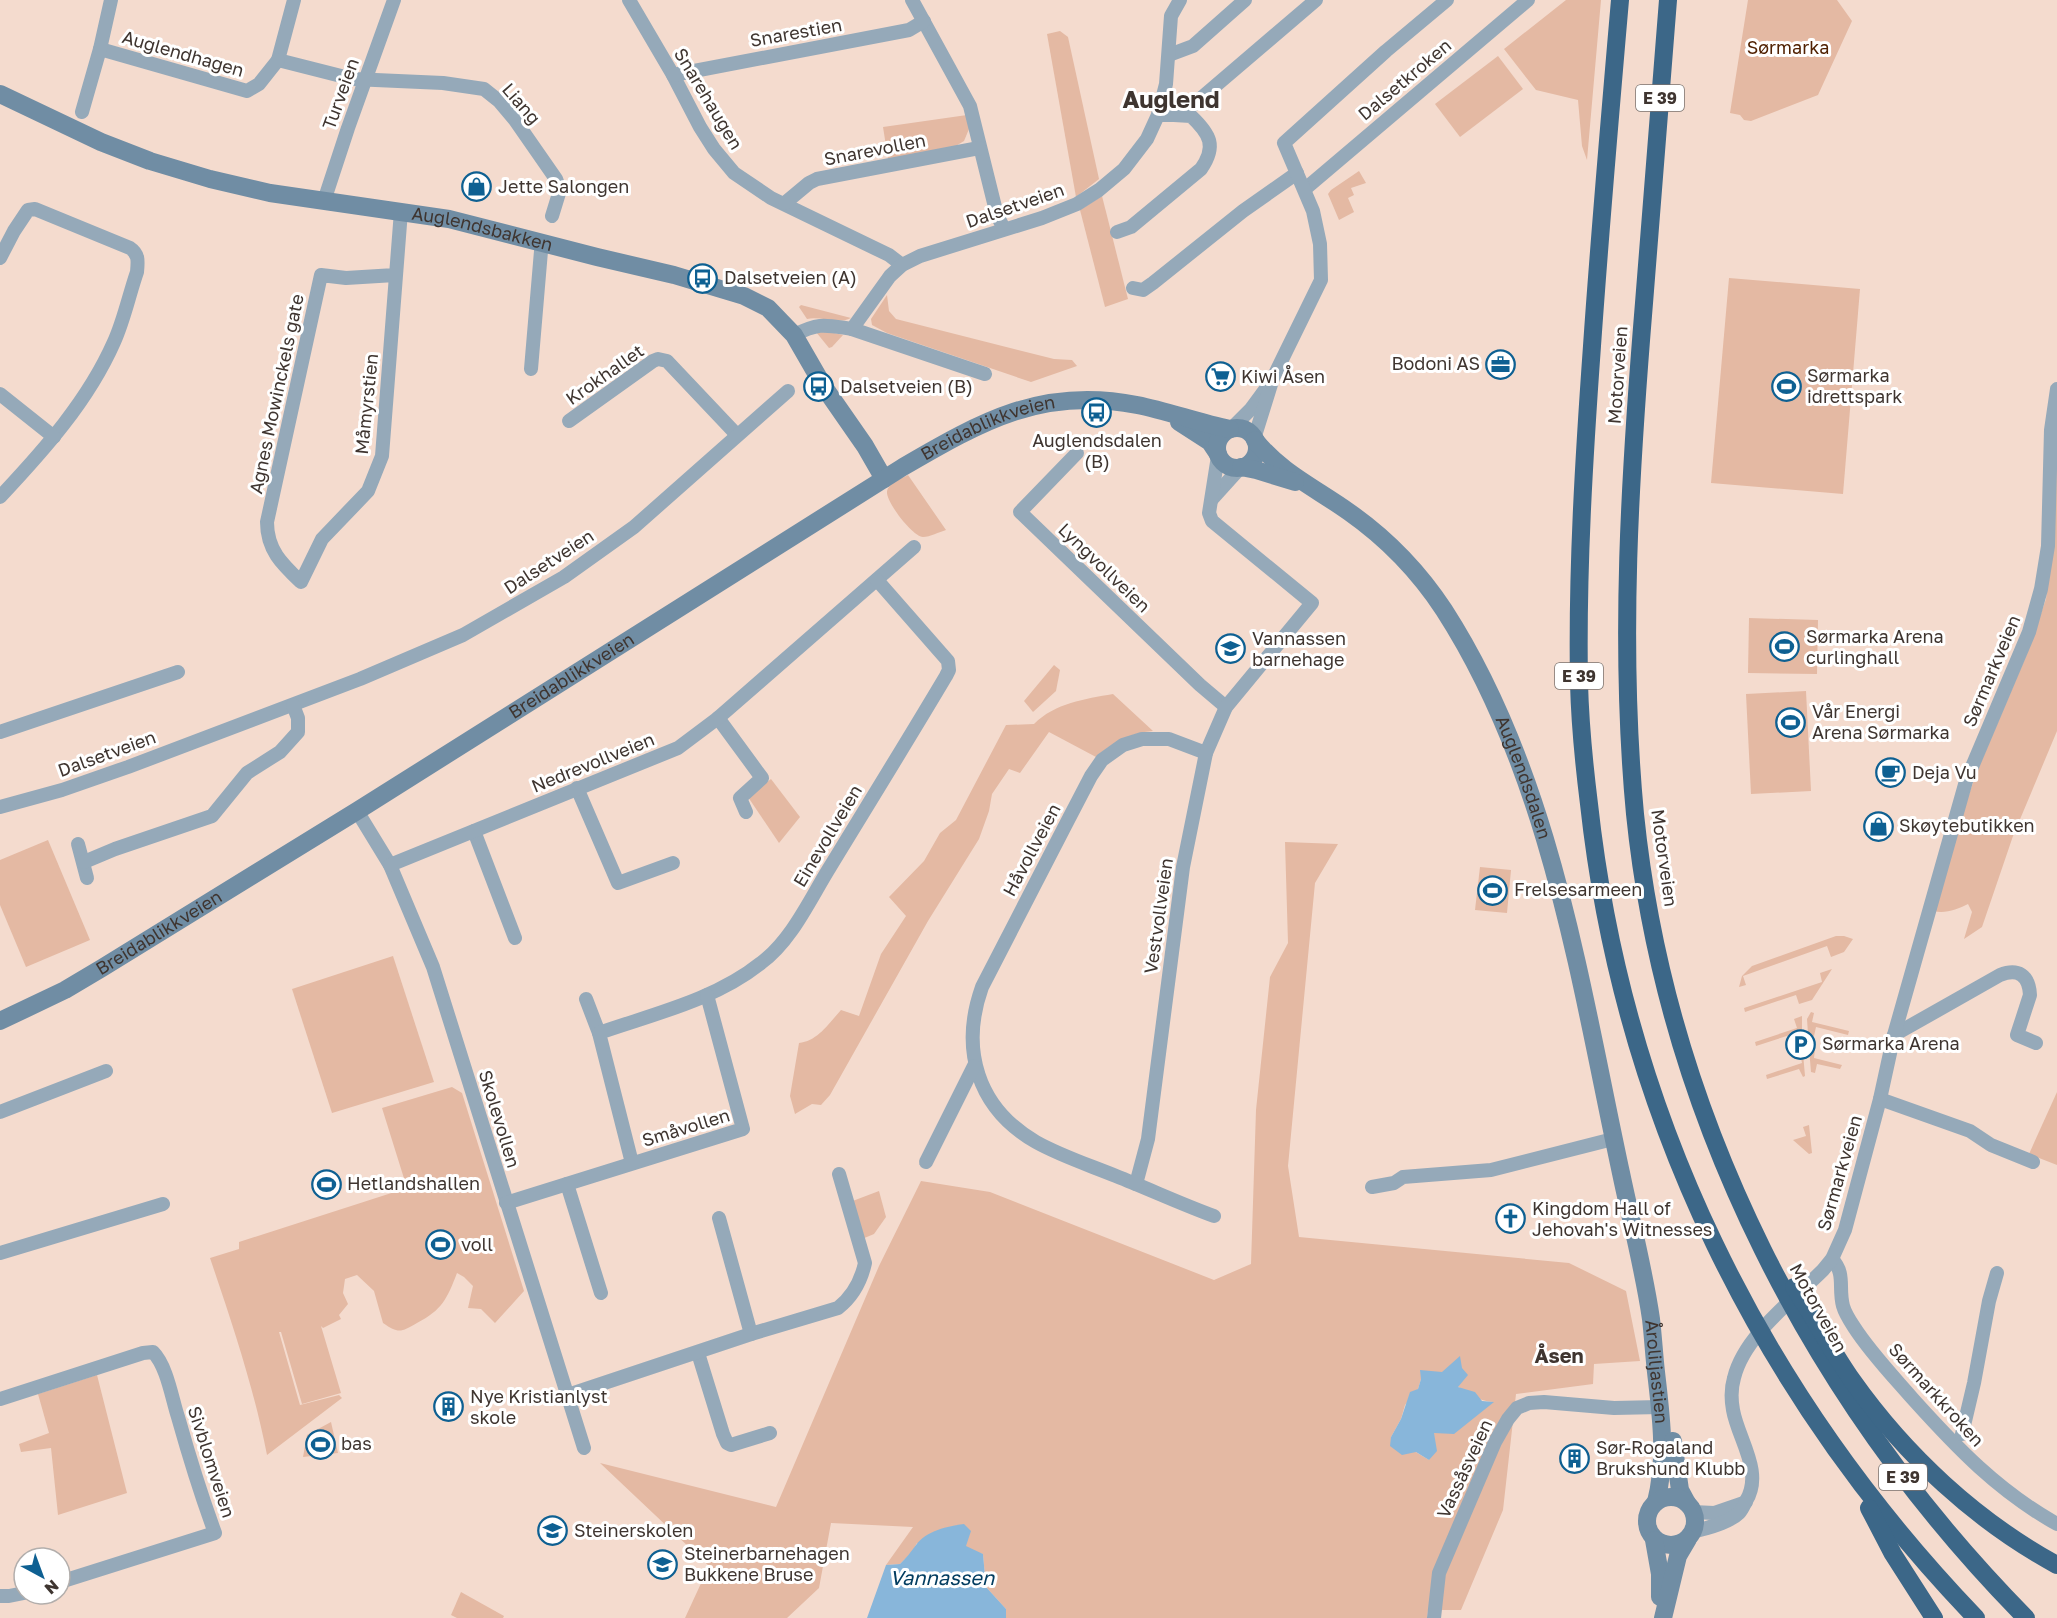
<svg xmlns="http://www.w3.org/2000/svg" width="2057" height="1618" font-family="'Golos Text',sans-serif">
<rect width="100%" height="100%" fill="#f4dbce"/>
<g fill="#e4b9a3" fill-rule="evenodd">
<path d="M1566 0H1601L1587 160 1582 146 1578 100 1536 90 1504 49Z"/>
<path d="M1748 0H1837L1852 21 1818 95 1751 121 1744 120 1740 115 1730 113Z"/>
<path d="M1060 31 1068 37 1099 179 1076 197 1047 34Z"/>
<path d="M1498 56 1523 89 1460 137 1435 104Z"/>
<path d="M967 115 969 129 964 141 954 147 888 159 883 127Z"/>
<path d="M1359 171 1366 183 1351 188 1354 195 1348 198 1354 212 1339 220 1328 194 1331 190Z"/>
<path d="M1102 196 1128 299 1105 307 1080 210Z"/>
<path d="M1729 278 1860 289 1843 494 1711 483Z"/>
<path d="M887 295 889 311 896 319 1054 359 1072 360 1077 366 1031 382 887 333 872 325 871 319Z"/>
<path d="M801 305 851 318C837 325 822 316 807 319L799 307Z"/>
<path d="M825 331 843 335 832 347 829 348 816 332Z"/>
<path d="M2057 414V731L2013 836 1982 927 1964 939 1972 912 1968 904C1958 909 1945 914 1934 911L1952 844 1976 774 2026 656 2046 599 2053 541Z"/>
<path d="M908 475 946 530C939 532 930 537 923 537 913 537 886 502 887 492 888 483 901 479 908 475Z"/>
<path d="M1749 618 1818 620 1817 674 1748 673Z"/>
<path d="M1054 665 1060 670 1056 691 1033 712 1024 701Z"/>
<path d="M1806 691 1811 791 1751 794 1746 694Z"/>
<path d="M1113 694 1153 731C1130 733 1113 742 1096 757L1049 732 1020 773 1009 769 992 794 989 811 979 839 928 921 830 1095 821 1105 812 1104 795 1114 790 1096 799 1043C818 1041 829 1023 841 1010L859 1016 881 954 906 916 889 897 924 861 940 833 956 820 1006 725 1034 724C1055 703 1085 699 1113 694Z"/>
<path d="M771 779 800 817 779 843 748 797Z"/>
<path d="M48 840 90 940 26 967 0 905V860Z"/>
<path d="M1285 842 1338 844 1315 883 1288 1166 1299 1237 1569 1263 1626 1291 1640 1361 1594 1364 1593 1384 1516 1394 1503 1510 1461 1610H1428L1427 1618H1006V1609L986 1587 983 1554 917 1543 912 1552 900 1564 886 1565 913 1527 831 1523 819 1588 787 1618H685L709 1566 600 1463 776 1507 879 1266 921 1181 990 1192 1214 1280 1251 1264 1256 1110 1270 977 1288 943ZM1442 1372C1456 1386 1472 1400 1493 1402L1434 1433 1429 1460 1391 1437 1401 1419 1405 1405 1418 1389 1421 1379Z"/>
<path d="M1480 867 1511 870 1507 913 1475 910Z"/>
<path d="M1836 936H1844L1853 939 1844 952 1831 957 1827 946 1743 976 1746 985 1739 987 1742 976 1752 966Z"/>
<path d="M393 956 434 1082 332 1113 292 989Z"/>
<path d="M1832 969 1812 1000 1799 1004 1796 995 1745 1012 1744 1008 1822 982 1820 973Z"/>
<path d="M1811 1012 1814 1013 1812 1022 1849 1031 1848 1035 1816 1027 1814 1036 1808 1034 1807 1019Z"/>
<path d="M1802 1016V1040L1796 1042 1793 1034 1756 1046 1755 1042 1797 1028 1794 1019Z"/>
<path d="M1809 1048 1815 1049 1814 1058 1842 1065 1840 1069 1817 1064 1815 1073 1811 1072Z"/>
<path d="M1803 1053 1805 1076 1803 1077 1799 1069 1767 1079 1766 1075 1802 1063 1800 1054Z"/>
<path d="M452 1087 462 1093 524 1291 495 1323 481 1309 468 1308 473 1286 464 1277 457 1273C447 1299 442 1310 417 1323 401 1332 399 1334 383 1323L374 1291 357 1275 345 1279 343 1293 348 1304 339 1315 341 1319 323 1328 321 1326 341 1393 302 1404 281 1332H279L300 1405 339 1395 342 1398 267 1455C254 1388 232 1323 210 1258L239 1249V1242L407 1188 382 1108Z"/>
<path d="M2057 1092V1165L2029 1154Z"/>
<path d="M1809 1125 1812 1153 1809 1154 1793 1140 1806 1136 1803 1127Z"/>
<path d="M879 1191 886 1217 874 1234 862 1239 850 1202Z"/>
<path d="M97 1375 127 1493 58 1515 51 1448 21 1452 19 1444 49 1433 38 1394Z"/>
<path d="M331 1422 338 1453 303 1457 307 1435Z"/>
<path d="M461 1592 504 1616 503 1618H457L451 1615Z"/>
</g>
<g fill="#88b6da">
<path d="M1460 1356 1462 1368 1468 1375 1458 1387 1475 1392 1482 1401 1494 1402 1454 1434 1434 1433 1437 1451 1429 1460 1416 1452 1402 1455 1390 1446 1391 1437 1401 1419 1410 1392 1418 1389 1421 1379 1420 1370 1442 1372Z"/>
<path d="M964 1524 971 1531 966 1546 983 1554 986 1587 1006 1609V1618H867L886 1565 900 1564C906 1558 911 1552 916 1545 926 1531 948 1526 964 1524Z"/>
</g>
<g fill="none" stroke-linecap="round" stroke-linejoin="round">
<g stroke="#95a9b9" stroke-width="14">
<path d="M294 0 278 60 353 79 443 83 484 89 499 101 515 120 556 179 560 190 552 216"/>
<path d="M629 0 673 75 700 127 714 149 734 173 771 198 889 255 902 265"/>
<path d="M912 0 970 106 997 215 1004 229"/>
<path d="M100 49 247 91 259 84 278 60"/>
<path d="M1169 55 1193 46 1245 0"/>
<path d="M673 75 909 30 924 21"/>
<path d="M82 112 100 49 111 0"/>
<path d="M1158 115H1172L1193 105 1316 0"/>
<path d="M1305 189 1528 0"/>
<path d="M324 201 348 128 394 0"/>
<path d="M785 203 809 183 817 179 979 148"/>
<path d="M1117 232 1131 227 1201 169C1217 146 1210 134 1191 116L1174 115"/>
<path d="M0 258 14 231 28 210 35 209 130 248C139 254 138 261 137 272 129 295 124 320 114 342 88 401 44 450 0 497"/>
<path d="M395 275 346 278 321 275 267 522C267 550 282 564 301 582L322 539 368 491 382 456 401 211"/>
<path d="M1133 288 1143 290 1153 283 1243 211 1297 173"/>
<path d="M852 329 985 374"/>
<path d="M794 335C820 322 825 325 852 329L890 276 902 265 920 256 1042 218 1077 204 1099 190 1124 169 1147 139 1158 115 1166 84 1171 16 1180 0"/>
<path d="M531 369 541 251 543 243"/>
<path d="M0 394 54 437"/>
<path d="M569 421 653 361 658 359 667 361 737 435"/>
<path d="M1231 429 1251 409 1265 390"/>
<path d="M1254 439 1273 378 1321 280 1320 244 1313 211 1284 143 1386 51 1447 0"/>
<path d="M1077 453 1020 512 1200 685 1226 707"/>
<path d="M1212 499 1240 468"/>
<path d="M718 718 762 778 740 798 746 812"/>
<path d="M0 732 178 672"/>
<path d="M1206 753 1169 739H1142L1123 745 1102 760 1091 776 1065 826 982 987C960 1049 977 1108 1036 1142 1061 1156 1089 1165 1116 1176 1149 1189 1181 1204 1214 1216"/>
<path d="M577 788 618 883 673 863"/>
<path d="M0 807 62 790 128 767 360 679 463 635 564 577 634 527 788 391"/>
<path d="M357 811 390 865 433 967 584 1448"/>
<path d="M474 831 515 938"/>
<path d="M78 844 87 878"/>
<path d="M84 862 115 849 212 816 247 773 280 752 298 732V718L293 705"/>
<path d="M390 865 678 748 718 718 914 547"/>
<path d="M586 999 599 1033"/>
<path d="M1894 1035 2000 975C2018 968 2029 975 2030 995L2017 1035 2036 1043"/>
<path d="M1880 1099 1970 1131 1991 1145 2033 1162"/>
<path d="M0 1112 106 1071"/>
<path d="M926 1162 974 1066"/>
<path d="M632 1163 599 1033C653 1014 715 1000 761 963 792 940 810 899 830 867 869 803 908 740 946 676L949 670 948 661 877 580"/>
<path d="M567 1184 601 1293"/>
<path d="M1136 1184 1148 1139 1183 867 1206 753 1226 707 1312 603 1212 521 1209 513 1218 456"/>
<path d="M1372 1187 1394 1183 1403 1177 1491 1170 1613 1139"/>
<path d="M506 1203 743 1129 707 995"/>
<path d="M719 1218 751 1334"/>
<path d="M0 1253 163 1204"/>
<path d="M1832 1259C1846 1274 1838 1287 1843 1306 1845 1313 1850 1321 1854 1327 1870 1352 1892 1375 1912 1398 1957 1448 1998 1491 2057 1524"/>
<path d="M698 1353 723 1434 727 1443 731 1445 770 1433"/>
<path d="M568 1395 751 1334 838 1308C852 1297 861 1281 865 1263L839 1174"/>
<path d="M0 1399 143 1353 153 1352C167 1366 172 1399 178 1417 189 1456 201 1495 215 1533L60 1582"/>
<path d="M1962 1434 1974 1383 1989 1301 1997 1273"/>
<path d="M1693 1512 1714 1513 1746 1502"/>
<path d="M1693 1532C1706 1528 1729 1523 1739 1513 1742 1510 1744 1505 1746 1501 1764 1472 1738 1439 1733 1410 1731 1399 1731 1388 1734 1378 1744 1336 1793 1300 1823 1270L1832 1259 1845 1230 1880 1099 1894 1035 1966 781 2029 632 2041 589 2048 546 2051 430 2057 389"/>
<path d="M0 1596H9L24 1593"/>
<path d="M1434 1618 1439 1573 1495 1442 1508 1419 1517 1408 1529 1403 1544 1402 1614 1408 1660 1407"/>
</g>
<g stroke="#708da4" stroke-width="18">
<path id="s1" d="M0 94 101 142 150 161 210 179 270 193 449 219 597 257 674 275 744 296 768 308 794 335 824 387 865 446 884 479"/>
<path d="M1179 422 1210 442 1218 454"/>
<circle cx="1237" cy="448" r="20"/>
<path id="s2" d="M1255 440C1280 472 1317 489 1349 512 1386 538 1419 572 1444 610 1551 776 1580 983 1621 1173 1631 1221 1644 1270 1651 1319 1653 1336 1654 1354 1656 1372 1661 1416 1667 1458 1656 1502"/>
<path d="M1241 467 1256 470 1295 482"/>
<path id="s3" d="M0 1021 65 990 102 968 357 811 903 467C982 421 1043 386 1137 405 1168 411 1199 423 1230 429"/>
<path d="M1673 1441 1680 1490 1687 1503"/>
<circle cx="1671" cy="1521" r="24"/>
<path d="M1654 1540 1660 1574V1597"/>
<path d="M1663 1618 1678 1556 1688 1539"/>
</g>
<g stroke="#3c6788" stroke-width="18">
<path d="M1620 0C1610 115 1600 230 1592 346 1584 458 1577 571 1579 683 1580 723 1584 764 1589 804 1623 1115 1760 1393 1976 1618"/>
<path d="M1668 0C1660 101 1652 202 1644 303 1630 473 1619 644 1635 814 1666 1118 1814 1403 2026 1618"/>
<path d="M1794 1287C1814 1317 1831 1350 1852 1380 1905 1455 1976 1521 2057 1565"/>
<path d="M1869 1508 1893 1554 1934 1618"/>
</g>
</g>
<defs>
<symbol id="shop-ring" viewBox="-11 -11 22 22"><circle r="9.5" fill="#fff" stroke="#0e6092" stroke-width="1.5"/><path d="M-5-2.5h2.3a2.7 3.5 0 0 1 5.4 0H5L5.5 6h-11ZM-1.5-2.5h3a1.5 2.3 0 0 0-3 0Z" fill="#0e6092"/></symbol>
<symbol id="bus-ring" viewBox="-11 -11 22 22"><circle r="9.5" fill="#fff" stroke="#0e6092" stroke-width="1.5"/><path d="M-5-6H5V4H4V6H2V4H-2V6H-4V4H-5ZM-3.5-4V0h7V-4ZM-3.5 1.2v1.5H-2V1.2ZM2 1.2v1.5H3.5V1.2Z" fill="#0e6092"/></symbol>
<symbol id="office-ring" viewBox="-11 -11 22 22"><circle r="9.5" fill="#fff" stroke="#0e6092" stroke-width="1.5"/><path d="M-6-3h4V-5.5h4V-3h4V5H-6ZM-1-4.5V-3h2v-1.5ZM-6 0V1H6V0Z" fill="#0e6092"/></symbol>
<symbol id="supermarket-ring" viewBox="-11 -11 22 22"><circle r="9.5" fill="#fff" stroke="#0e6092" stroke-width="1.5"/><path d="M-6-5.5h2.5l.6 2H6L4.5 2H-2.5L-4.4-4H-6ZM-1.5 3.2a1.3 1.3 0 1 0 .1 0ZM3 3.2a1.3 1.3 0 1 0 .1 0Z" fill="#0e6092"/></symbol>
<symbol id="stadium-ring" viewBox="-11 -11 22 22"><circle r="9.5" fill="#fff" stroke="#0e6092" stroke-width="1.5"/><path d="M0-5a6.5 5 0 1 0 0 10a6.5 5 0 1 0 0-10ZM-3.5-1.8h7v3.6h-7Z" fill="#0e6092"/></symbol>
<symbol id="school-ring" viewBox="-11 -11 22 22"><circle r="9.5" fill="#fff" stroke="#0e6092" stroke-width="1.5"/><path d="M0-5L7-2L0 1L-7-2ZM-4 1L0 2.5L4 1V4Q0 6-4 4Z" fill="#0e6092"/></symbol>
<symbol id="cafe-ring" viewBox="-11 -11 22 22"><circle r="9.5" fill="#fff" stroke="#0e6092" stroke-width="1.5"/><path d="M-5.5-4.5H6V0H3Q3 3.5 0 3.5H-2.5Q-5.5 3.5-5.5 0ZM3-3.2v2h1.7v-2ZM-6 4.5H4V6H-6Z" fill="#0e6092"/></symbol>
<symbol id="parking-ring" viewBox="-11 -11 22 22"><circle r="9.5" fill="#fff" stroke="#0e6092" stroke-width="1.5"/><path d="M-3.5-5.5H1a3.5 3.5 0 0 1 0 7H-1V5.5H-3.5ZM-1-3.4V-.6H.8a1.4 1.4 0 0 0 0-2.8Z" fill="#0e6092"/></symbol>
<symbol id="church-ring" viewBox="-11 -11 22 22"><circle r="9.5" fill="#fff" stroke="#0e6092" stroke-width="1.5"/><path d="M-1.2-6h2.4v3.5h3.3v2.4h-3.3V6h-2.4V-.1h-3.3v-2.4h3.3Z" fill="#0e6092"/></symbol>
<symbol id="building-ring" viewBox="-11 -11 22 22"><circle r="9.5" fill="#fff" stroke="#0e6092" stroke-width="1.5"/><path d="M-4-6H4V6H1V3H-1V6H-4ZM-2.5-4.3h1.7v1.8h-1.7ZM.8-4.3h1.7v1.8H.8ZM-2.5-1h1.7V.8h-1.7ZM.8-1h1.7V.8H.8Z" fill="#0e6092"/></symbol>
</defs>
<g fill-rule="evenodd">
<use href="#shop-ring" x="460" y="170" width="33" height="33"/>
<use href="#bus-ring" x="686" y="262" width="33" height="33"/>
<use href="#office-ring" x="1484" y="348" width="33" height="33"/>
<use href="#supermarket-ring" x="1204" y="360" width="33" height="33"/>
<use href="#stadium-ring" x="1770" y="370" width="33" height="33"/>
<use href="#bus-ring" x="802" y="370" width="33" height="33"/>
<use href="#bus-ring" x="1080" y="396" width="33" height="33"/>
<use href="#stadium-ring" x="1768" y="630" width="33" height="33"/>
<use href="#school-ring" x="1214" y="632" width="33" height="33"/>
<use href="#stadium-ring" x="1774" y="706" width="33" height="33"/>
<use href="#cafe-ring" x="1874" y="756" width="33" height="33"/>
<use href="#shop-ring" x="1862" y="810" width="33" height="33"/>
<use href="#stadium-ring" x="1476" y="874" width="33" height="33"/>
<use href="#parking-ring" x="1784" y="1028" width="33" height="33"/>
<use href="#stadium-ring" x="310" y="1168" width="33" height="33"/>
<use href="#church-ring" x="1494" y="1202" width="33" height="33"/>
<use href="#stadium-ring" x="424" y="1228" width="33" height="33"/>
<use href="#building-ring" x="432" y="1390" width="33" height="33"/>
<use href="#stadium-ring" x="304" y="1428" width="33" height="33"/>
<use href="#building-ring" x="1558" y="1442" width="33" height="33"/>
<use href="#school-ring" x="536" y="1514" width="33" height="33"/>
<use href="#school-ring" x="646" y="1548" width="33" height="33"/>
</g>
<g text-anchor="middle" stroke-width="6" stroke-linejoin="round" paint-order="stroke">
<g fill="#fff" stroke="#79726e" stroke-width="1.5">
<rect x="1636" y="85" width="48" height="26" rx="4.5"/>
<rect x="1555" y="663" width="48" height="26" rx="4.5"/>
<rect x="1879" y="1464" width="48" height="26" rx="4.5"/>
</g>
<g font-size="16" font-weight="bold" fill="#3f3530">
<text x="1660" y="104">E 39</text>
<text x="1579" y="682">E 39</text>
<text x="1903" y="1483">E 39</text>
</g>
<g font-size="18" fill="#3f3530" stroke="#fff">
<text transform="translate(796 33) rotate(-10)" y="6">Snarestien</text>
<text transform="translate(183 54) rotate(16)" y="6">Auglendhagen</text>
<text transform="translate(1405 80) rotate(-40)" y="6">Dalsetkroken</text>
<text transform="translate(341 94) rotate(-70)" y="6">Turveien</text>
<text transform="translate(708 99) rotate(59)" y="6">Snarehaugen</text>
<text transform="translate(521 104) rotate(49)" y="6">Liang</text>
<text transform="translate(875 150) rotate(-11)" y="6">Snarevollen</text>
<text transform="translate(1015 206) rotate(-19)" y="6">Dalsetveien</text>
<text dy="6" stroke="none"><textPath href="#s1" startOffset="504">Auglendsbakken</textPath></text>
<text transform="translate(605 375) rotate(-35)" y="6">Krokhallet</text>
<text transform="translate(1618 375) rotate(-86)" y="6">Motorveien</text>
<text transform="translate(277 394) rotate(-78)" y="6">Agnes Mowinckels gate</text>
<text transform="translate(367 404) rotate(-84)" y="6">Måmyrstien</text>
<text dy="6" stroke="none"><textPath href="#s3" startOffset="1154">Breidablikkveien</textPath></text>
<text transform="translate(549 562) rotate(-33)" y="6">Dalsetveien</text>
<text transform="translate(1104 568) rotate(44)" y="6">Lyngvollveien</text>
<text transform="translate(1992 671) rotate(-67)" y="6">Sørmarkveien</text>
<text dy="6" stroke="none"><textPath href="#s3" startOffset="668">Breidablikkveien</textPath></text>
<text transform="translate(107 754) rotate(-20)" y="6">Dalsetveien</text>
<text transform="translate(593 763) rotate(-22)" y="6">Nedrevollveien</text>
<text dy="6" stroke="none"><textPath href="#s2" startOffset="442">Auglendsdalen</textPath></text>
<text transform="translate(828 836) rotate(-59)" y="6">Einevollveien</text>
<text transform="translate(1032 850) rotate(-62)" y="6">Håvollveien</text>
<text transform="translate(1664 858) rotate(82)" y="6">Motorveien</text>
<text transform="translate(1159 916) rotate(-82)" y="6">Vestvollveien</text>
<text dy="6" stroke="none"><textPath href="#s3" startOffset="182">Breidablikkveien</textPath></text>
<text transform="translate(499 1119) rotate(73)" y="6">Skolevollen</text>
<text transform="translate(686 1128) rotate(-17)" y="6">Småvollen</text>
<text transform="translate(1840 1173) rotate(-74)" y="6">Sørmarkveien</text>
<text transform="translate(1818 1308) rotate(61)" y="6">Motorveien</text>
<text dy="6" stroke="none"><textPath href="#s2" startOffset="1052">Åroliljastien</textPath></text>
<text transform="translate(1936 1395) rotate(48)" y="6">Sørmarkkroken</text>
<text transform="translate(211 1462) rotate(72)" y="6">Sivblomveien</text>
<text transform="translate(1465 1469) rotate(-65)" y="6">Vassåsveien</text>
</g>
<g font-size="18" fill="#502102" stroke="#fff">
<text x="1788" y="54">Sørmarka</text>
</g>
<g font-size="18" fill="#3f3530" stroke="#fff" text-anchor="start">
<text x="498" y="193">Jette Salongen</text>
<text x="724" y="284">Dalsetveien (A)</text>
<text x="1480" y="370" text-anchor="end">Bodoni AS</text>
<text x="1807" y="382">Sørmarka<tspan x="1807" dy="21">idrettspark</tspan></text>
<text x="1241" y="383">Kiwi Åsen</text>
<text x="840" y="393">Dalsetveien (B)</text>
<text x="1097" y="447" text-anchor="middle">Auglendsdalen<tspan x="1097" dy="21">(B)</tspan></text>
<text x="1806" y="643">Sørmarka Arena<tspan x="1806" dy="21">curlinghall</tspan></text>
<text x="1252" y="645">Vannassen<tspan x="1252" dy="21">barnehage</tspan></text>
<text x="1812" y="718">Vår Energi<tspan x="1812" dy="21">Arena Sørmarka</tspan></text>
<text x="1912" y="779">Deja Vu</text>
<text x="1899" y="832">Skøytebutikken</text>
<text x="1514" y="896">Frelsesarmeen</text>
<text x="1822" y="1050">Sørmarka Arena</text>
<text x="347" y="1190">Hetlandshallen</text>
<text x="1532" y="1215">Kingdom Hall of<tspan x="1532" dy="21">Jehovah's Witnesses</tspan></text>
<text x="461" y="1251">voll</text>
<text x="470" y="1403">Nye Kristianlyst<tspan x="470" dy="21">skole</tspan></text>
<text x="341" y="1450">bas</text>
<text x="1596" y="1454">Sør-Rogaland<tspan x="1596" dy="21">Brukshund Klubb</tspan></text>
<text x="574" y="1537">Steinerskolen</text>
<text x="684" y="1560">Steinerbarnehagen<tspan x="684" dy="21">Bukkene Bruse</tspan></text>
</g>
<g font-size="20" font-weight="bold" fill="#3f3530" stroke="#fff">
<text x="1559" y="1363">Åsen</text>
</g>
<g font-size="20" font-style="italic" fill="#033d60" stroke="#fff">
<text x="942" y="1585">Vannassen</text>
</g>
<g font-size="24" font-weight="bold" fill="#3f3530" stroke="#fff">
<text x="1171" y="108">Auglend</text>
</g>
</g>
<g transform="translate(42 1576) rotate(139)"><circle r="28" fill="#ffffff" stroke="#b2aeac" stroke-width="1.5"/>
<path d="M0-4.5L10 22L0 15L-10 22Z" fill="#0e6092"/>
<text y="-9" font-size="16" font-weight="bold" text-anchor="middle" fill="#3f3530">N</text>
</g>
</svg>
